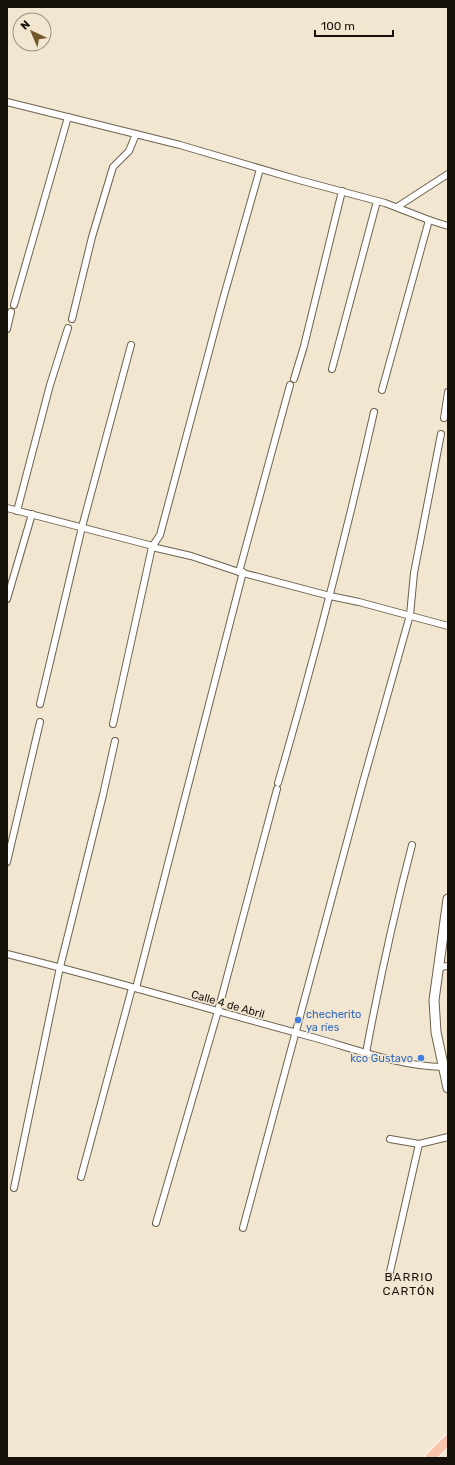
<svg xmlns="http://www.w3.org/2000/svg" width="455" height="1465" font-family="Rubik,sans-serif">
<rect width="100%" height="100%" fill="#f2e6d1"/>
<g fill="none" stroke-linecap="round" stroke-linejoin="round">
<defs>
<g id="street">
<path d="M7 102 180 145 299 180 385 203 429 220 448 226"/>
<path d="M397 207 448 174"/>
<path d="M14 305 68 117"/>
<path d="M72 319 92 237 113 167 129 151 136 134"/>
<path d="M7 329 11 312"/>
<path d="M332 369 377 201"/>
<path d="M294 379 304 346 342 191"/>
<path d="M382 390 429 220"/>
<path d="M444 418 448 392"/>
<path d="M7 508 153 546 152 547 191 556 239 572 330 596 359 602 448 626"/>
<path d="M17 511 50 385 68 328"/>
<path d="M239 572 290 385"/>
<path d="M7 599 32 514"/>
<path d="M40 704 82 527 131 345"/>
<path d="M113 724 152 547 160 535 223 299 260 169"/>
<path d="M278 783C314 660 346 536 374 412"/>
<path d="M7 862 40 722"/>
<path d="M7 954C108 979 208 1009 308 1036 353 1048 397 1066 443 1067"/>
<path d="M439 967 448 966"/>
<path d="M366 1053C379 983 394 914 412 845"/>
<path d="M390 1139 419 1144 448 1137"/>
<path d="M81 1177 132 988H136L243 572"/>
<path d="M14 1188 60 967 103 795 115 741"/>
<path d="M156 1223 218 1011 277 789"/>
<path d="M243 1228 363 782 410 615 414 573 441 434"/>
<path d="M389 1276 419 1144"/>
</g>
<path id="secondary" d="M448 899 434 1000 436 1032 448 1088"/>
<path id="primary" d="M430 1458 448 1440"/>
</defs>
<use href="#street" stroke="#6c624f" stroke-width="8"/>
<use href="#secondary" stroke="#6c624f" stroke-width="11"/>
<use href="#primary" stroke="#fff" stroke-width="12"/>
<use href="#street" stroke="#fff" stroke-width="6"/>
<use href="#secondary" stroke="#fff" stroke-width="9"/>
<use href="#primary" stroke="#f8c4ac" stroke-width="10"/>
</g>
<g fill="#3f7fe0" stroke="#f2e6d1" stroke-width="1.5">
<circle cx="298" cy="1020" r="4"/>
<circle cx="421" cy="1058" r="4"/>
</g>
<g text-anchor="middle" stroke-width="3.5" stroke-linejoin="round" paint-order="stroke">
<g font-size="11" fill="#16120b" stroke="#f2e6d1">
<text transform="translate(228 1004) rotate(16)" y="4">Calle 4 de Abril</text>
</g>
<g font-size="11" fill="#366cbe" stroke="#f2e6d1" text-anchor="start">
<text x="306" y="1018">checherito<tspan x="306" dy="13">ya ríes</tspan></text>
<text x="413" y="1062" text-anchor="end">kco Gustavo</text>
</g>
<g font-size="12" letter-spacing="1" fill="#16120b" stroke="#f2e6d1">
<text x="409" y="1281">BARRIO<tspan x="409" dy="14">CARTÓN</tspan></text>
</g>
</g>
<rect width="455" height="1465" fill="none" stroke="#16120b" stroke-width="16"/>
<g transform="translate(32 32) rotate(316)"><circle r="19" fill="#f2e6d1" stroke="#9a9182"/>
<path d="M0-3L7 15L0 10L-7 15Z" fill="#705628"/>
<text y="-6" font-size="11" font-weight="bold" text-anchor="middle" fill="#16120b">N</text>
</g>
<path d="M315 30v6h78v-6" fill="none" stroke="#16120b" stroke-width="2"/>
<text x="321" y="30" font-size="12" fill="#16120b" stroke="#f2e6d1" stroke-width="3" paint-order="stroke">100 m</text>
</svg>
